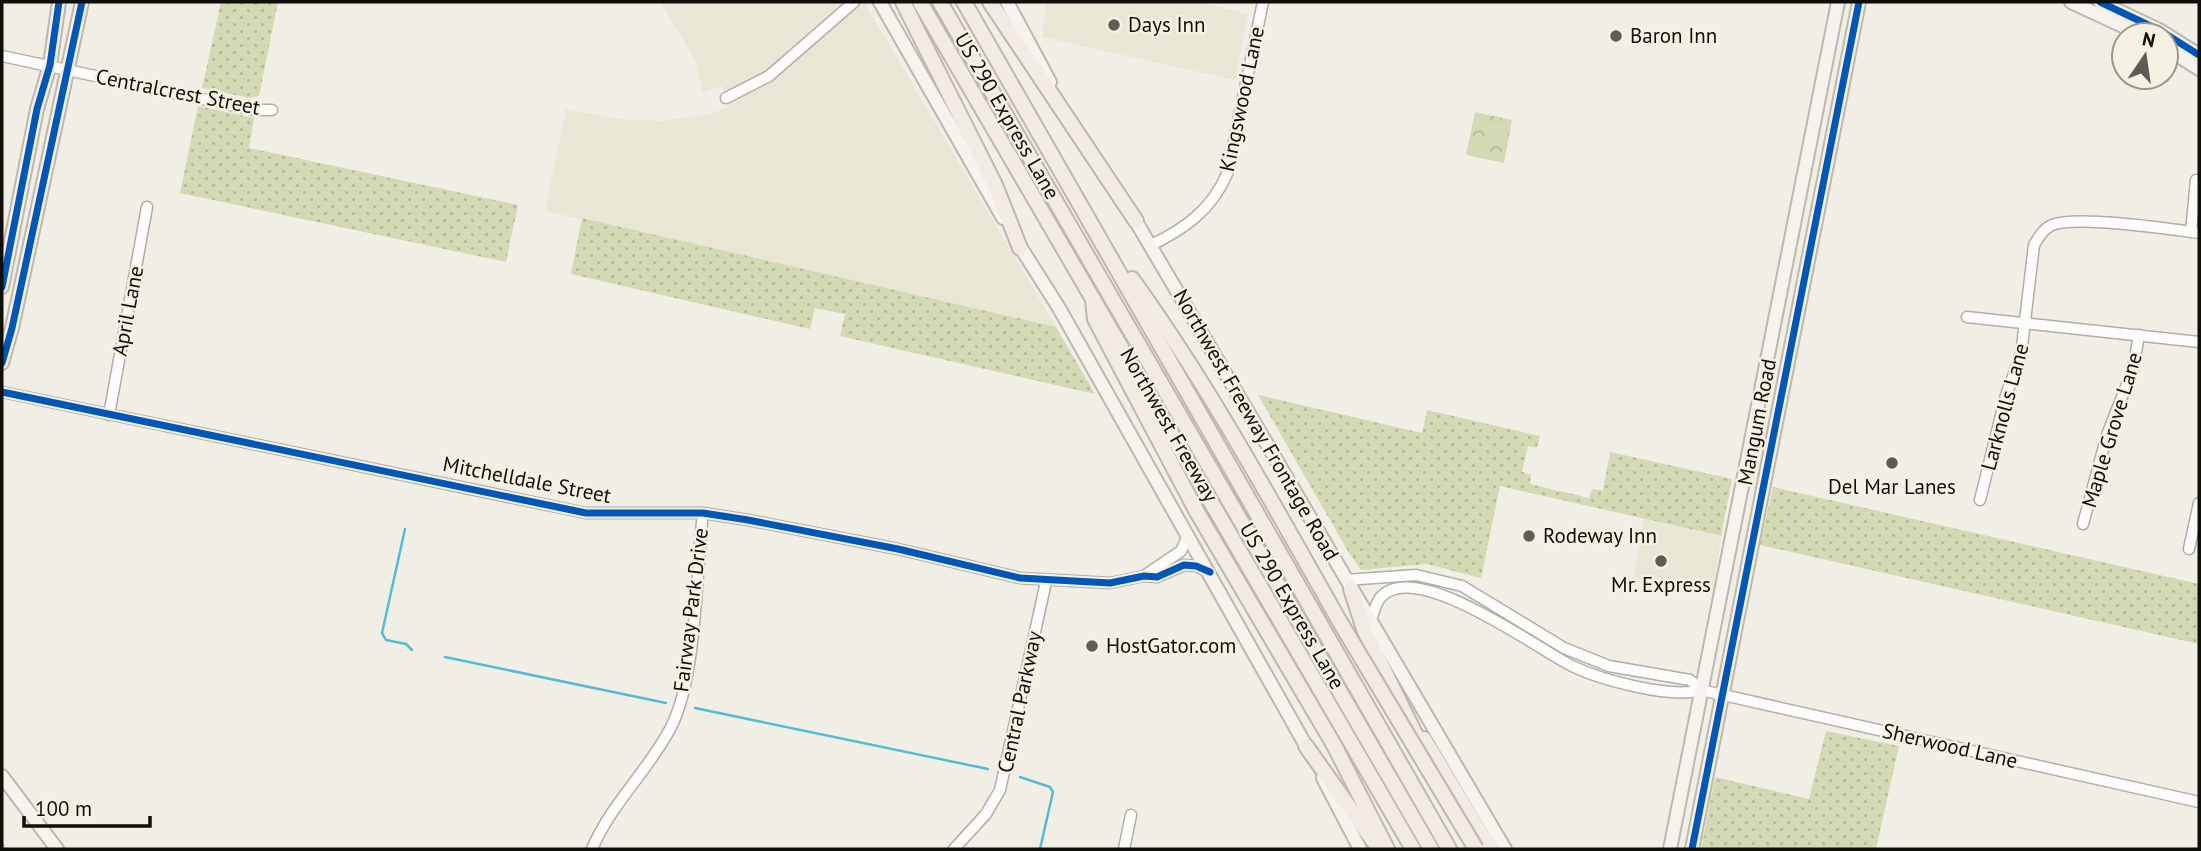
<svg xmlns="http://www.w3.org/2000/svg" width="2201" height="851" font-family="'PT Sans',sans-serif">
<defs>
<pattern id="grass-dots" width="8" height="8" patternUnits="userSpaceOnUse" patternTransform="scale(1.75)"><rect width="8" height="8" fill="#d3d9b2"/><path d="M2 2h.1M6 6h.1" fill="none" stroke="#b4b998" stroke-width="1.8" stroke-linecap="round"/></pattern>
<pattern id="park-crowns" width="20" height="18" patternUnits="userSpaceOnUse" patternTransform="scale(1.75)"><rect width="20" height="18" fill="#d3d9b2"/><path d="M2 6a3 3 0 1 1 6 0M12 15a3 3 0 1 1 6 0" fill="none" stroke="#b4b998"/></pattern>
</defs>
<rect width="100%" height="100%" fill="#f1eee6"/>
<g fill="#eae6d5">
<path d="M660 2H864L1056 327 545 211 566 109 617 119 662 121 709 114 729 107 722 86 703 93 696 61Z"/>
<path d="M1047 2H1197L1248 14 1235 80 1042 37Z"/>
<path d="M1644 519 1721 537 1713 595 1633 578Z"/>
</g>
<g fill="url(#grass-dots)">
<path d="M221 2H278L259 96 250 98 202 88Z"/>
<path d="M198 106 254 118 249 148 518 205 506 262 180 193Z"/>
<path d="M582 218 1056 327 1095 394 840 336 845 314 815 308 810 329 571 274Z"/>
<path d="M1258 395 1422 433 1427 410 1540 436 1537 448 1528 446 1522 472 1531 475 1530 484 1589 498 1592 489 1603 490 1610 452 1732 479 1721 536 1500 486 1481 578 1427 564 1361 570 1349 553Z"/>
<path d="M1773 487 2199 584V644L1760 545Z"/>
<path d="M1826 731 1899 746 1876 849H1701L1715 777 1809 799Z"/>
</g>
<path fill="url(#park-crowns)" d="M1475 112 1512 120 1504 163 1466 155Z"/>
<g fill="none" stroke-linecap="round" stroke-linejoin="round">
<g stroke="#54bbd6" stroke-width="2.5">
<path d="M405 529 382 633 386 640 406 644 412 650"/>
<path d="M445 657 666 703"/>
<path d="M695 708 988 769"/>
<path d="M1020 777 1050 787 1053 792 1040 849"/>
</g>
<defs>
<g id="minor">
<path d="M2 56 254 110H272"/>
<path d="M726 98 769 76 854 2"/>
<path d="M2191 232 2196 180"/>
<path d="M1151 245C1185 229 1212 209 1227 174L1263 2"/>
<path d="M1967 317 2199 342"/>
<path d="M2 392 586 513H703L748 520 898 549 1020 578 1110 583 1144 576 1157 577 1184 565 1196 566 1209 572"/>
<path d="M109 415 147 207"/>
<path d="M1980 500 2006 395 2021 355 2034 245C2039 237 2043 229 2052 225 2076 215 2170 229 2199 233"/>
<path d="M2083 524 2107 435 2133 369 2139 335"/>
<path d="M2189 549 2199 503"/>
<path d="M1144 576 1181 551 1188 535"/>
<path d="M1346 580 1416 575 1462 586 1564 648 1609 666 1690 680 1701 690"/>
<path d="M1370 623C1373 615 1375 605 1380 598 1414 557 1536 648 1572 666 1601 680 1671 699 1701 690L2199 802"/>
<path d="M592 849C611 804 648 771 670 729 697 679 696 572 703 513"/>
<path d="M954 849 986 814 1000 790 1046 582"/>
<path d="M1124 849 1131 815"/>
</g>
<g id="major">
<path d="M880 2 1003 218"/>
<path d="M1007 2 1050 82"/>
<path d="M2071 2 2142 35"/>
<path d="M2100 2 2161 31 2199 55"/>
<path d="M2166 48 2199 69"/>
<path d="M1131 213 1505 849"/>
<path d="M1016 240 1059 308 1310 753"/>
<path d="M2 287 37 109 50 65 59 2"/>
<path d="M2 363 12 328 82 2"/>
<path d="M2 776 57 849"/>
<path d="M1323 778 1360 849"/>
<path d="M1670 849 1838 2"/>
<path d="M1692 849 1859 2"/>
</g>
<g id="highway">
<path d="M903 2 995 185 1020 248"/>
<path d="M920 2 1413 849"/>
<path d="M940 2 1431 849"/>
<path d="M964 2 1449 849"/>
<path d="M990 2 1136 221"/>
<path d="M1132 279C1210 387 1274 506 1340 622"/>
<path d="M1093 300 1095 319 1197 512 1334 745 1387 849"/>
<path d="M1351 589 1365 632 1424 752"/>
<path d="M1424 739 1490 849"/>
<path d="M1306 746 1379 849"/>
</g>
</defs>
<use href="#minor" stroke="#b0aea8" stroke-width="13"/>
<use href="#major" stroke="#beb7ad" stroke-width="16"/>
<use href="#highway" stroke="#beb7ad" stroke-width="18"/>
<use href="#minor" stroke="#fdfcfb" stroke-width="10"/>
<use href="#major" stroke="#f6f2ee" stroke-width="12"/>
<use href="#highway" stroke="#f2ebe5" stroke-width="14"/>
<path stroke="#d0cfcc" stroke-width="2.5" stroke-dasharray="3.5 7" stroke-linecap="butt" d="M2 844 6 849"/>
<defs>
<path id="highway-bridge" d="M1340 622 1476 849"/>
</defs>
<use href="#highway-bridge" stroke="#beb7ad" stroke-width="18" stroke-linecap="butt"/>
<use href="#highway-bridge" stroke="#f2ebe5" stroke-width="14"/>
<defs>
<g id="cycleway">
<path d="M2100 2 2161 31 2199 55"/>
<path d="M2 287 37 109 50 65 59 2"/>
<path d="M2 363 12 328 82 2"/>
<path d="M2 392 586 513H703L748 520 898 549 1020 578 1110 583 1144 576 1157 577 1184 565 1196 566 1210 572"/>
<path d="M1692 849 1859 2"/>
</g>
</defs>
<use href="#cycleway" stroke="#f5f1e2" stroke-width="11"/>
<use href="#cycleway" stroke="#0057b8" stroke-width="7"/>
</g>
<g fill="#5e5c56" stroke="#f5f1e2" stroke-width="2.5">
<circle cx="1114" cy="25" r="7"/>
<circle cx="1616" cy="36" r="7"/>
<circle cx="1892" cy="463" r="7"/>
<circle cx="1529" cy="536" r="7"/>
<circle cx="1661" cy="561" r="7"/>
<circle cx="1092" cy="646" r="7"/>
</g>
<g text-anchor="middle" stroke-width="5" stroke-linejoin="round" paint-order="stroke">
<g font-size="21" fill="#0f0e09" stroke="#f5f1e2" text-anchor="start">
<text x="1128" y="32">Days Inn</text>
<text x="1630" y="43">Baron Inn</text>
<text x="1892" y="494" text-anchor="middle">Del Mar Lanes</text>
<text x="1543" y="543">Rodeway Inn</text>
<text x="1661" y="592" text-anchor="middle">Mr. Express</text>
<text x="1106" y="653">HostGator.com</text>
</g>
<g font-size="21" fill="#0f0e09" stroke="#f5f1e2">
<text transform="translate(178 92) rotate(11)" y="7">Centralcrest Street</text>
<text transform="translate(1242 99) rotate(-78)" y="7">Kingswood Lane</text>
<text transform="translate(1007 116) rotate(60)" y="7">US 290 Express Lane</text>
<text transform="translate(128 311) rotate(-79)" y="7">April Lane</text>
<text transform="translate(2005 407) rotate(-75)" y="7">Larknolls Lane</text>
<text transform="translate(1757 422) rotate(-79)" y="7">Mangum Road</text>
<text transform="translate(1169 425) rotate(60)" y="7">Northwest Freeway</text>
<text transform="translate(1256 425) rotate(60)" y="7">Northwest Freeway Frontage Road</text>
<text transform="translate(2112 430) rotate(-73)" y="7">Maple Grove Lane</text>
<text transform="translate(527 480) rotate(11)" y="7">Mitchelldale Street</text>
<text transform="translate(1292 606) rotate(60)" y="7">US 290 Express Lane</text>
<text transform="translate(691 610) rotate(-83)" y="7">Fairway Park Drive</text>
<text transform="translate(1020 702) rotate(-78)" y="7">Central Parkway</text>
<text transform="translate(1950 746) rotate(13)" y="7">Sherwood Lane</text>
</g>
</g>
<rect width="2201" height="851" fill="none" stroke="#0f0e09" stroke-width="7"/>
<g transform="translate(2145 56) rotate(13)"><circle r="33" fill="#f5f1e2" stroke="#99968b" stroke-width="2"/>
<path d="M0-5L12 26L0 18L-12 26Z" fill="#5e5c56"/>
<text y="-10" font-size="19" font-weight="bold" text-anchor="middle" fill="#0f0e09">N</text>
</g>
<path d="M24 816v10h126v-10" fill="none" stroke="#0f0e09" stroke-width="3.5"/>
<text x="35" y="816" font-size="21" fill="#0f0e09" stroke="#f5f1e2" stroke-width="5" paint-order="stroke">100 m</text>
</svg>
